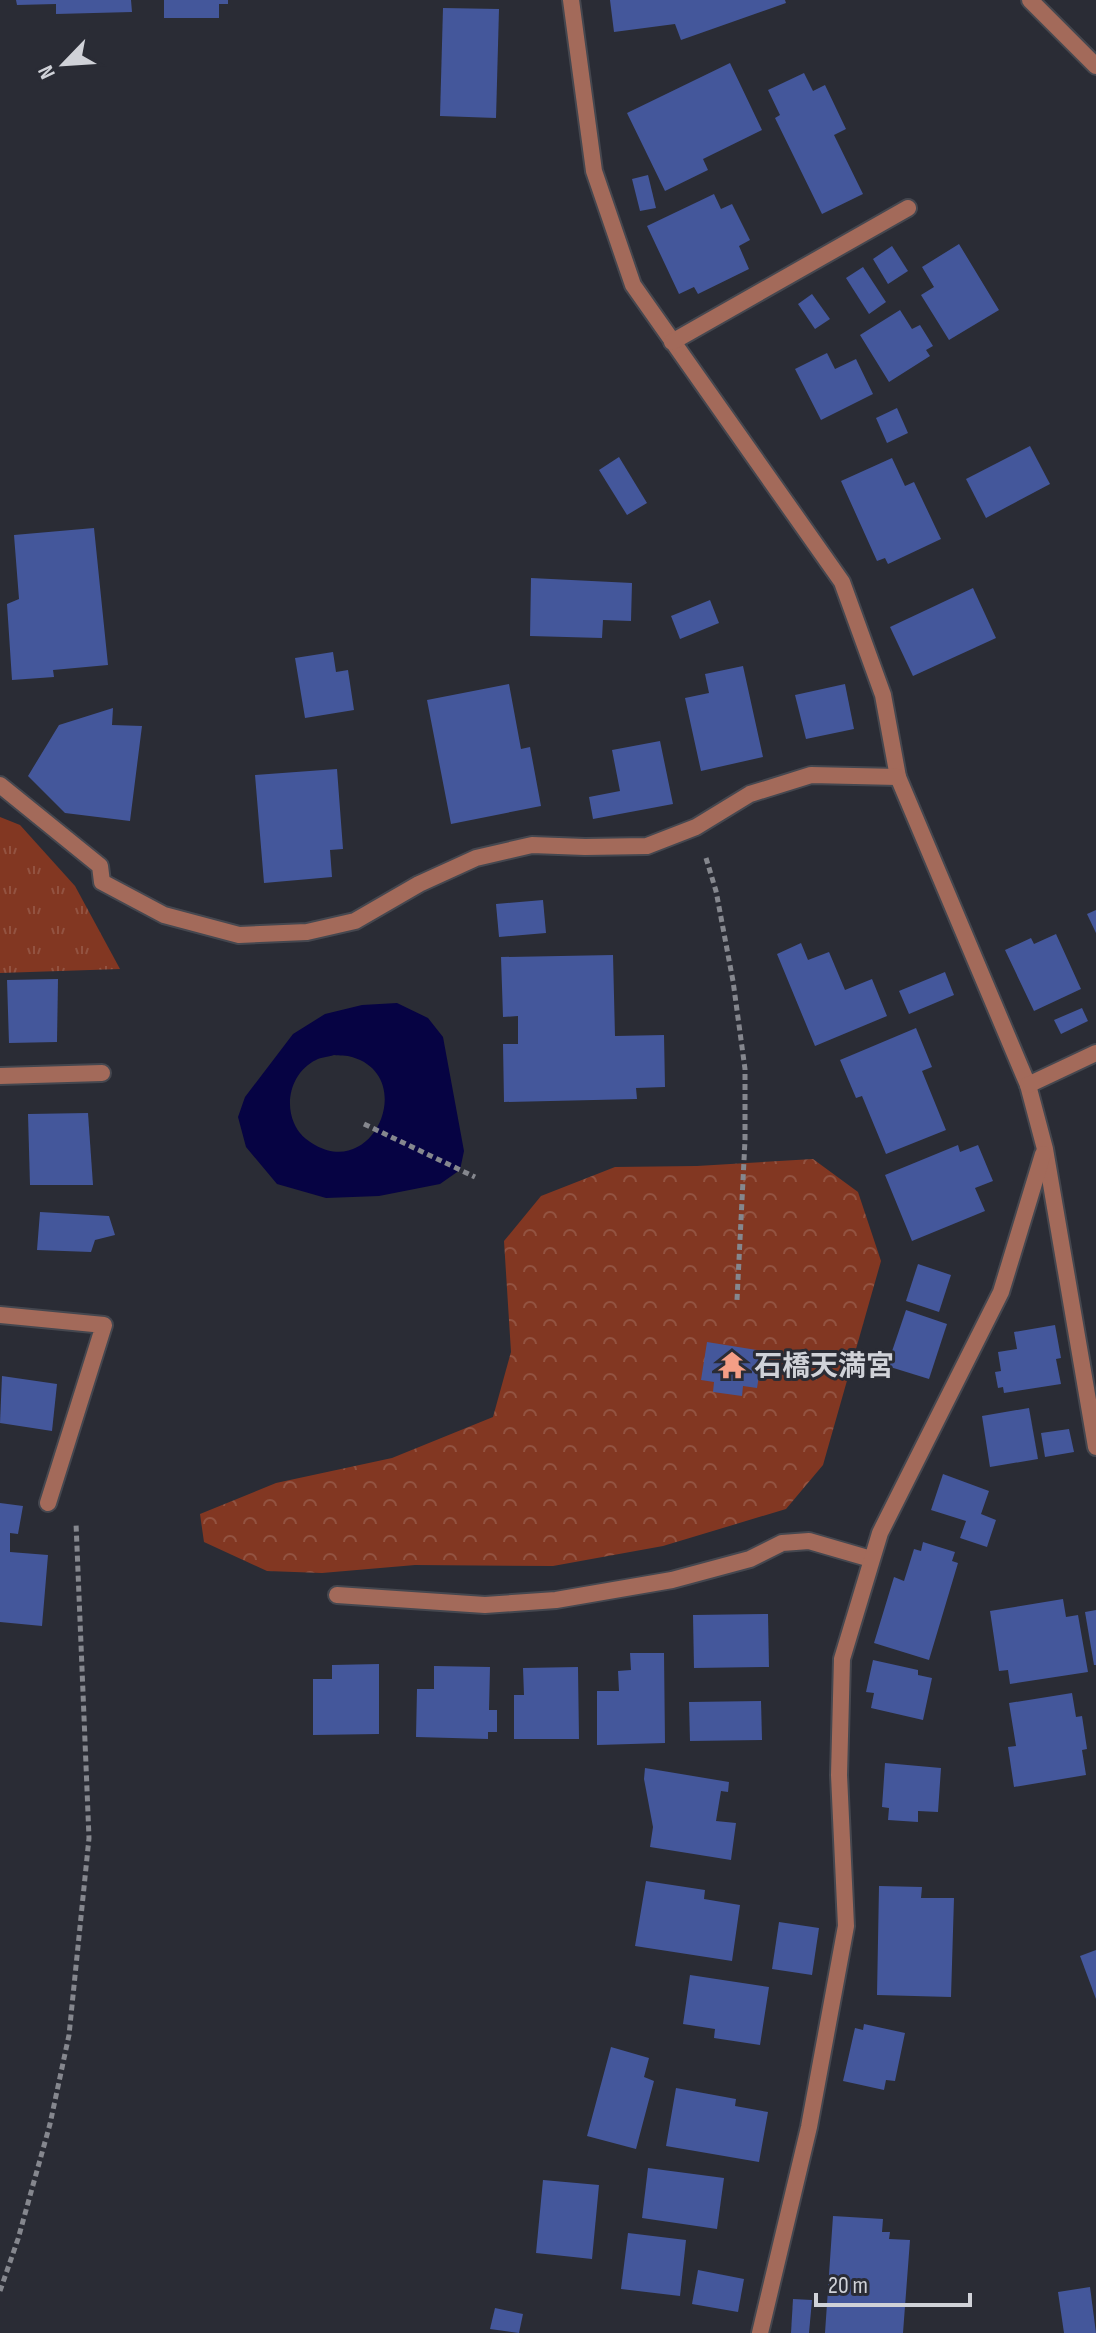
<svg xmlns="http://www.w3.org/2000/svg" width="1096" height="2333" font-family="'Sofia Sans Condensed','Noto Sans JP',sans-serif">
<defs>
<pattern id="grass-tufts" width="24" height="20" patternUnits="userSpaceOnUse" patternTransform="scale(2)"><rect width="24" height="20" fill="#823722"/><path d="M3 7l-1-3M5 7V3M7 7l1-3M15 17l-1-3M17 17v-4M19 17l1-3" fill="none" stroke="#935341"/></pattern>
<pattern id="forest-crowns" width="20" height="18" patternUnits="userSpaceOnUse" patternTransform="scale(2)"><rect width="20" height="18" fill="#823722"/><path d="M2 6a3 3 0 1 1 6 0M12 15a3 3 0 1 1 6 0" fill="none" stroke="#935341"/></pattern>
</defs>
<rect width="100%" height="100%" fill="#2a2c35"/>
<path fill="url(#grass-tufts)" d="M0 817 20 825 75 886 120 969 0 973Z"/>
<path fill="url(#forest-crowns)" d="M813 1159 858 1192 881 1261 823 1465 786 1509 663 1546 553 1566 415 1565 322 1573 267 1571 204 1542 200 1514 276 1483 392 1458 493 1417 511 1352 504 1241 541 1196 615 1167 697 1166Z"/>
<path fill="#060343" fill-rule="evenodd" d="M397 1003 428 1018 443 1037 464 1151 460 1170 440 1184 379 1196 326 1198 277 1184 246 1147 238 1117 245 1097 293 1034 325 1014 362 1005ZM334 1055C339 1056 347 1055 352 1057 417 1076 375 1179 315 1145 306 1140 298 1133 294 1123 284 1100 293 1071 316 1060 321 1057 328 1057 334 1055Z"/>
<g fill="#44579b">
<path d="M16 0H131L132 12 56 14V4L17 5Z"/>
<path d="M164 0H228V4H219V18H164Z"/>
<path d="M610 0H785L786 3 681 40 675 24 614 32Z"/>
<path d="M443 8 499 9 496 118 440 116Z"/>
<path d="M730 63 762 130 703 159 708 170 665 191 627 113Z"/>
<path d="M804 73 813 91 825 85 846 129 834 135 863 194 822 214 775 118 780 115 768 90Z"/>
<path d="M648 175 656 208 640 211 632 179Z"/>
<path d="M714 194 721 209 732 204 750 240 739 246 749 269 698 294 694 287 679 294 647 226Z"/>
<path d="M959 244 999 310 949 340 921 295 934 287 922 267Z"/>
<path d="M892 246 908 271 888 284 873 259Z"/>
<path d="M863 267 886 302 869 314 846 278Z"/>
<path d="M812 294 830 319 815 329 798 304Z"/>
<path d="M900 310 912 329 920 325 933 346 926 350 930 356 889 382 860 335Z"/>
<path d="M827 353 835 369 856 359 873 394 821 420 795 369Z"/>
<path d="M897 408 908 433 887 443 876 418Z"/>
<path d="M1030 446 1050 484 986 518 966 479Z"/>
<path d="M619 457 647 503 627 515 599 470Z"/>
<path d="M892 458 905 486 914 482 941 539 888 564 885 558 877 561 841 481Z"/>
<path d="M94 528 108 665 53 670 54 677 12 680 7 604 19 599 14 535Z"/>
<path d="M531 578 632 583 631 621 603 620 602 638 530 636Z"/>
<path d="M973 588 996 638 913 676 890 627Z"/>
<path d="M710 600 719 623 680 639 671 616Z"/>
<path d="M333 652 336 672 348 670 354 710 305 718 295 658Z"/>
<path d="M743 666 763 757 701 771 685 698 709 693 705 674Z"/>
<path d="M509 684 521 749 530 747 541 806 451 824 427 700Z"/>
<path d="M845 684 854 729 806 739 795 695Z"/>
<path d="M113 708 112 725 142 726 130 821 65 813 28 776 59 725Z"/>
<path d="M660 741 673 804 593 819 589 797 620 791 612 750Z"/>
<path d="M337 769 343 849 330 850 332 877 264 883 255 775Z"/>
<path d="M543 900 546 933 499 937 496 904Z"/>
<path d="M1096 910V933L1087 914Z"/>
<path d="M1056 934 1081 989 1034 1011 1005 950 1031 938 1034 944Z"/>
<path d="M801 943 808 960 829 952 845 990 872 979 887 1016 815 1046 777 954Z"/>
<path d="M613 955 615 1036 664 1035 665 1087 636 1088 637 1099 504 1102 503 1044H518V1016L503 1017 501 957Z"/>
<path d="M945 972 954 995 909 1014 899 991Z"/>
<path d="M58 979 57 1042 9 1043 7 980Z"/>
<path d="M1082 1008 1088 1021 1061 1034 1054 1020Z"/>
<path d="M916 1028 932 1067 922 1071 946 1130 886 1154 862 1096 856 1098 840 1060Z"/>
<path d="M88 1113 93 1185H30L28 1114Z"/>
<path d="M958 1145 960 1152 978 1145 993 1181 975 1188 985 1211 912 1241 885 1175Z"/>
<path d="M40 1212 109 1216 115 1235 95 1240 91 1252 37 1250Z"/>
<path d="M918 1264 951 1275 939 1312 906 1301Z"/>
<path d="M906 1310 947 1324 929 1379 887 1366Z"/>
<path d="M1055 1325 1061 1358 1056 1359 1061 1384 1004 1393 1003 1387 998 1388 995 1372 1001 1371 998 1352 1017 1349 1014 1332Z"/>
<path d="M707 1342 763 1351 757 1388 743 1386 742 1396 713 1392 714 1382 701 1380Z"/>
<path d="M2 1376 57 1384 52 1431 0 1423Z"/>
<path d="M1029 1408 1038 1459 990 1467 982 1416Z"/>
<path d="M1069 1429 1074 1452 1045 1457 1041 1433Z"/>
<path d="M943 1474 989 1491 981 1514 996 1520 987 1547 960 1538 966 1521 931 1510Z"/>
<path d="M0 1503 23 1506 18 1534 10 1533V1552L48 1555 42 1626 0 1622Z"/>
<path d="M923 1542 955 1552 952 1561 958 1563 929 1660 874 1643 894 1577 904 1581 914 1549 921 1551Z"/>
<path d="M1063 1599 1066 1617 1078 1615 1088 1672 1010 1684 1008 1670 999 1671 990 1611Z"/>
<path d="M1096 1610V1665H1094L1085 1612Z"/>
<path d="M768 1614 769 1667 694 1668 693 1615Z"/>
<path d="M630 1653H664L665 1743 597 1745V1691H619L618 1671 631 1670Z"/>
<path d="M873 1660 918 1670V1675L932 1678 923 1720 871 1708 874 1693 866 1692Z"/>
<path d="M379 1664V1734L313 1735V1679H332V1665Z"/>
<path d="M434 1666 490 1667 489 1710H497V1732H488V1739L416 1737 417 1689H434Z"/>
<path d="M578 1667 579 1739H514V1695H524L523 1668Z"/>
<path d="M1072 1693 1076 1717 1082 1716 1087 1749 1082 1750 1086 1775 1014 1787 1008 1747 1016 1746 1009 1703Z"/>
<path d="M761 1701 762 1740 690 1741 689 1702Z"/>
<path d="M885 1763 941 1768 938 1812 918 1811V1822L888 1820 889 1808 882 1807Z"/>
<path d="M645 1768 729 1782 728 1792 721 1791 716 1821 736 1823 731 1860 650 1847 653 1827 644 1779Z"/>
<path d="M646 1881 705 1890 704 1899 740 1905 732 1961 635 1946Z"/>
<path d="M879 1886 922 1887 921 1898H954L951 1997 877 1995Z"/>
<path d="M779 1922 819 1928 812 1975 772 1969Z"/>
<path d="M1096 1950V1999L1080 1956Z"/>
<path d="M690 1975 769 1987 760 2045 714 2038 715 2029 683 2024Z"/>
<path d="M864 2024 905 2033 895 2081 886 2080 884 2090 843 2081 855 2028 863 2030Z"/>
<path d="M611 2047 649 2058 644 2077 654 2081 636 2149 587 2136Z"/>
<path d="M676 2088 736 2099 735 2106 768 2112 759 2162 666 2146Z"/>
<path d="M648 2168 724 2178 717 2229 642 2218Z"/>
<path d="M543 2180 599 2185 592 2259 536 2253Z"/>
<path d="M833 2216 883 2219 882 2232H890L889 2239 910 2240 903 2333H825Z"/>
<path d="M628 2233 686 2240 680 2296 621 2289Z"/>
<path d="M698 2270 744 2279 738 2312 692 2304Z"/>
<path d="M1090 2287 1096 2333H1064L1058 2292Z"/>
<path d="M793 2299 812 2300 809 2333H791Z"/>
<path d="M495 2308 523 2314 519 2333 490 2329Z"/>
</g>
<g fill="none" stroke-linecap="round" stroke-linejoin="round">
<defs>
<g id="minor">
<path d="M571 0 594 171 633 285 842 582 883 695 898 777 1028 1085 1045 1149 1096 1447"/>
<path d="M1030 0 1096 66"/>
<path d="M672 342 908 208"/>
<path d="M0 785 100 866 102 882 164 915 239 935 307 932 355 921 419 884 476 858 532 845 585 847 647 846 696 827 750 794 811 775 898 777"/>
<path d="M0 1076 102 1073"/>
<path d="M1028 1085 1096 1053"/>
<path d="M0 1315 104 1325 48 1503"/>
<path d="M337 1595 485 1605 556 1600 672 1580 750 1559 782 1543 809 1541 871 1559"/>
<path d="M760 2333 809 2127 846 1926 839 1775 842 1659 880 1533 1001 1292 1043 1154"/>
</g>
</defs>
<use href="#minor" stroke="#45474f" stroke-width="20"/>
<g stroke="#85878e" stroke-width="5" stroke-dasharray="6 4" stroke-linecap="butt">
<path d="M706 858 716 891 733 981 745 1069V1140L737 1300"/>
<path d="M364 1124 475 1177"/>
<path d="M0 2291 18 2239 50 2124 69 2035 89 1838 76 1523"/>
</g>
<use href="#minor" stroke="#a36a5a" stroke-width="16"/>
</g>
<defs>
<symbol id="temple-bare" viewBox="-9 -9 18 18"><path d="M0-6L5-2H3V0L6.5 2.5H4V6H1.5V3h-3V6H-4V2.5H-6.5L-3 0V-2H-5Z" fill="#f49e86" stroke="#2a2c35" stroke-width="2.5" paint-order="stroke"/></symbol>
</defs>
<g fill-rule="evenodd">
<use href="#temple-bare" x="712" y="1345" width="40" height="40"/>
</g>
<g text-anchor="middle" stroke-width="6" stroke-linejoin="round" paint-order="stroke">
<g font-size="28" font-weight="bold" fill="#d0d2d8" stroke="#2a2c35" text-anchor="start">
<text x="754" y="1375">石橋天満宮</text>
</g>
</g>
<g transform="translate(64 64) rotate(245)" stroke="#2a2c35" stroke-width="6" paint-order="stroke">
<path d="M0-6L14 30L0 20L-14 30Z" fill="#d0d2d8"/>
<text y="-12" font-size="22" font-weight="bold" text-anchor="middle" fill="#d0d2d8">N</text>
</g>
<path d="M816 2293v12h154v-12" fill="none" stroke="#d0d2d8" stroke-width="4"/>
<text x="828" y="2293" font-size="24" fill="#d0d2d8" stroke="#2a2c35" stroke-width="6" paint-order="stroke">20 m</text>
</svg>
